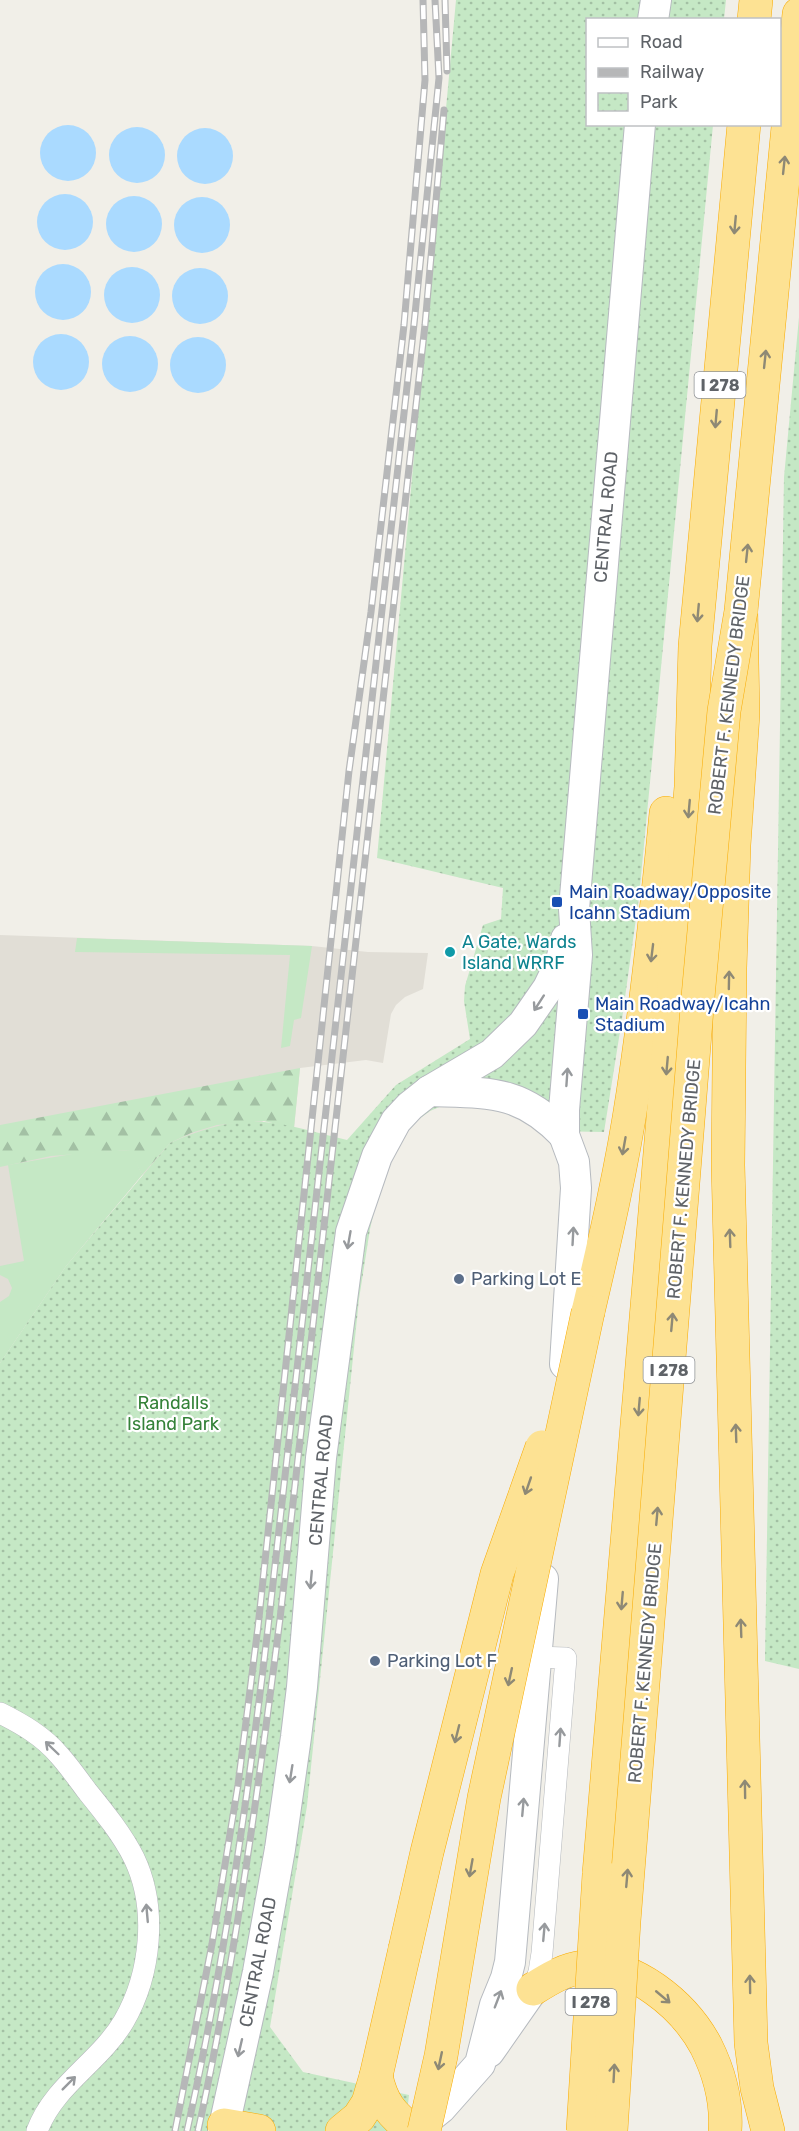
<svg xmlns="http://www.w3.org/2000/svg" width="799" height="2131" font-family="Rubik,sans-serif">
<defs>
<pattern id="forest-firs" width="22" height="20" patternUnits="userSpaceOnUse" patternTransform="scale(1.5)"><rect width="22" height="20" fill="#c5e8c5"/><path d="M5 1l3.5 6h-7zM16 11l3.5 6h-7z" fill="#a3c0a4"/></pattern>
<pattern id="park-dots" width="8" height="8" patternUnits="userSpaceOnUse" patternTransform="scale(1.5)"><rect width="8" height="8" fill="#c5e8c5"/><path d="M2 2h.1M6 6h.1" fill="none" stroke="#a3c0a4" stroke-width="1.8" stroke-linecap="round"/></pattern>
</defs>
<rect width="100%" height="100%" fill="#f1efe8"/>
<path fill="#e1ded6" d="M0 935 312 946 368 952 428 953 423 989 405 997 396 1005 391 1014 383 1063 366 1060 300 1068 294 1128 264 1121 142 1175 66 1266 0 1363Z"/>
<g fill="#c5e8c5">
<path d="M77 938 312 946 301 1018 294 1020 290 1046 281 1048 290 955 75 952Z"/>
<path d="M131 1150 142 1175 66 1266 0 1363V1302L9 1296 12 1288 8 1279 0 1275V1266L24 1261 8 1165 78 1153Z"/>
</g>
<path fill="url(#forest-firs)" d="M300 1068 294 1128 264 1121 217 1125 191 1133 170 1143 142 1175 130 1150 51 1156 0 1167V1125Z"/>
<g fill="url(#park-dots)">
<path d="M456 0H726L724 19 588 20V124L713 125 639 897 622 1019 604 1132 547 1131 518 1107 449 1103 430 1111 415 1122 402 1138 392 1158 376 1203 370 1229 359 1299 307 1806 270 2027 303 2072 409 2095 405 2131H0V1363L66 1266 170 1143C199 1130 232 1119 264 1122 290 1124 321 1134 347 1140L396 1085 470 1039 464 1001 465 986 483 925 501 919 503 888 377 858Z"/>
<path d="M799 317V1669L765 1661 784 477Z"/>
</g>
<g fill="#aadaff">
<circle cx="68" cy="153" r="28"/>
<circle cx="137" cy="155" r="28"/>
<circle cx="205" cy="156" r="28"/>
<circle cx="65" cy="222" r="28"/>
<circle cx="134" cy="224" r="28"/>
<circle cx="202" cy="225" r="28"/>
<circle cx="63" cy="292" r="28"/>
<circle cx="132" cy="295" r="28"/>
<circle cx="200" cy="296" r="28"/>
<circle cx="61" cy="362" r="28"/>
<circle cx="130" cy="364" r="28"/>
<circle cx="198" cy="365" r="28"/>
</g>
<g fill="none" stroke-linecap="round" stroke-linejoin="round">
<defs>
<g id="street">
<path d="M0 1713C22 1724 43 1736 59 1755 69 1766 78 1779 87 1791 104 1812 122 1834 134 1858 158 1908 151 1974 124 2021 100 2062 54 2085 37 2131"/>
<path d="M533 1989 539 1972 542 1953 566 1658 535 1657"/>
</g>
<g id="secondary">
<path d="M653 20 656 0"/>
<path d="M429 1091C488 1093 520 1089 564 1135"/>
<path d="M565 1364 576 1188 574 1162 564 1135V1110L577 955 574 909 640 124"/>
<path d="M489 2052 533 1989"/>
<path d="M416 2128 441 2108 480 2064 495 2005 506 1978 510 1962 543 1579"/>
<path d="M223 2131 258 1972 280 1849 296 1737 302 1687 321 1458 351 1232 377 1156 396 1121 410 1106 429 1091 492 1054 523 1024 548 988 561 961 566 939"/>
</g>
<g id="highway">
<path d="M754 20 756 0"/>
<path d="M588 1312C605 1240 622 1167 633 1093 647 1000 657 907 666 813"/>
<path d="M599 1874 691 787 695 646 744 124"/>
<path d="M533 1989C549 1979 565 1969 584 1967 633 1962 684 2005 706 2046 719 2072 727 2102 725 2131"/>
<path d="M376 2076C382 2103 391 2114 412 2130"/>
<path d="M224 2125 259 2131"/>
<path d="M342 2131 359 2117 368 2103 376 2076 405 1949"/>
<path d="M768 2131 757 2088 751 2043 728 1165 730 968 734 845 743 714 741 611 799 14"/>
</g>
</defs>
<use href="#street" stroke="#b5b8bc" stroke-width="22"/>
<use href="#secondary" stroke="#b6babf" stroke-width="32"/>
<use href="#highway" stroke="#f9ab00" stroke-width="34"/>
<use href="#street" stroke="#fff" stroke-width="21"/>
<use href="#secondary" stroke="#fff" stroke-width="30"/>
<use href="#highway" stroke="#fde293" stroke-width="33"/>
<defs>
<g id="rail">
<path d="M445 0 447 71"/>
<path d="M175 2131 212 1944 238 1785 258 1627 349 771 371 612 404 325 425 80 423 0"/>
<path d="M187 2131C224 1965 248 1797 268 1628L414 324 439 78 435 0"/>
<path d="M198 2131C235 1962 258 1791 280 1619L425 325 444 110"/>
</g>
</defs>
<use href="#rail" stroke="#b6b7b8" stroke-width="7"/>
<use href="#rail" stroke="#fff" stroke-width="4.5" stroke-dasharray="14" stroke-linecap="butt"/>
<defs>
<g id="highway-bridge">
<path d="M405 1949 427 1852 497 1574 542 1447"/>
<path d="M424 2131 441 2056 484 1798 588 1312"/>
<path d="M583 2131 599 1874"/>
<path d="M611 2131 624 1921 697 1008 724 711 741 611"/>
</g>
</defs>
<use href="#highway-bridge" stroke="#f9ab00" stroke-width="34" stroke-linecap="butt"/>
<use href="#highway-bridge" stroke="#fde293" stroke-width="33"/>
</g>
<defs><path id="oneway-shaft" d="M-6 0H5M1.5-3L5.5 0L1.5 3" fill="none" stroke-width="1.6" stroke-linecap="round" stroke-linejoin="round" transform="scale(1.5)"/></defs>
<g stroke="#8e8975">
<use href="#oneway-shaft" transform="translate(784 165) rotate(-84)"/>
<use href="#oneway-shaft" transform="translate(735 225) rotate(95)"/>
<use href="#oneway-shaft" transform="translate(765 359) rotate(-84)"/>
<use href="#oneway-shaft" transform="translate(716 419) rotate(95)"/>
<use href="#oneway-shaft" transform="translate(747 553) rotate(-84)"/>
<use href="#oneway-shaft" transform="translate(698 613) rotate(95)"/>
<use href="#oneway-shaft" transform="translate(689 809) rotate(95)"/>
<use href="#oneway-shaft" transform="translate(652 953) rotate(97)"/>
<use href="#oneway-shaft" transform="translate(729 980) rotate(-89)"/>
<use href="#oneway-shaft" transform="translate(667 1066) rotate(95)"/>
<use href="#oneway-shaft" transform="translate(624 1146) rotate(100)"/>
<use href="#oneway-shaft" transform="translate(730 1238) rotate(-92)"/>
<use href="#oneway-shaft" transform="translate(672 1322) rotate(-85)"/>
<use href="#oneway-shaft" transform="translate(639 1407) rotate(95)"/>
<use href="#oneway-shaft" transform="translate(736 1433) rotate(-92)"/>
<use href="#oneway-shaft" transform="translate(528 1486) rotate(109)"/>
<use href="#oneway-shaft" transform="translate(657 1516) rotate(-85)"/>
<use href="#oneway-shaft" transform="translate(622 1601) rotate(95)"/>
<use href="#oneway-shaft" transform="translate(741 1628) rotate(-92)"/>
<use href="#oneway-shaft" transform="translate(510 1677) rotate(102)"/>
<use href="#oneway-shaft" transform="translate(457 1734) rotate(104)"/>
<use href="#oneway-shaft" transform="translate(745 1789) rotate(-91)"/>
<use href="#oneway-shaft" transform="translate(471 1868) rotate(100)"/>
<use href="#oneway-shaft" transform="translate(627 1878) rotate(-85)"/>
<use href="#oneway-shaft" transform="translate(750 1984) rotate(-91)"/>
<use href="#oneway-shaft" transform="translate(663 1997) rotate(40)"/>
<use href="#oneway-shaft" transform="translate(440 2061) rotate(102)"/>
<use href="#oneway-shaft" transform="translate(614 2073) rotate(-87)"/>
</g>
<g stroke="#979a9d">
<use href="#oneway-shaft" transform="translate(539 1003) rotate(123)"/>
<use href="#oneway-shaft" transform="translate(567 1077) rotate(-86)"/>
<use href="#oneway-shaft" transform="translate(573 1236) rotate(-87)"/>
<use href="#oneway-shaft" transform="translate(349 1240) rotate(100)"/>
<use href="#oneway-shaft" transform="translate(311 1580) rotate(95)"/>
<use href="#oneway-shaft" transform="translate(560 1737) rotate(-86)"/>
<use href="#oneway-shaft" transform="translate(52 1748) rotate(-136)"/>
<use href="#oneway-shaft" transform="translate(291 1774) rotate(99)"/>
<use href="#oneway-shaft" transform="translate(523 1807) rotate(-85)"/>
<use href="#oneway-shaft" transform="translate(147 1913) rotate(-95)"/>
<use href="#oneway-shaft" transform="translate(544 1932) rotate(-85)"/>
<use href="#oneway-shaft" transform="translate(498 1999) rotate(-69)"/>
<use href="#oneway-shaft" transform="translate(240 2048) rotate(103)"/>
<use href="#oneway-shaft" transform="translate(69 2083) rotate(-45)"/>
</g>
<g fill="#1a4fb4" stroke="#fff" stroke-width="2">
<rect x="551" y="896" width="12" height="12" rx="3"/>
<rect x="577" y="1008" width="12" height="12" rx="3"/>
</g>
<circle fill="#0f9aa8" stroke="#fff" stroke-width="2" cx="450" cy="952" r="6"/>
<g fill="#5c6f8a" stroke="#fff" stroke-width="2">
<circle cx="459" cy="1279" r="6"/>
<circle cx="375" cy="1661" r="6"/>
</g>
<g text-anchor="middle" stroke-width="4.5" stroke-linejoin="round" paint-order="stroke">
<g fill="#fff" stroke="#8f9295" stroke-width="1.5">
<rect x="694.5" y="372" width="51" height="26" rx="4.5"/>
<rect x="643.5" y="1357" width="51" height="26" rx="4.5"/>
<rect x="565.5" y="1989" width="51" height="26" rx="4.5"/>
</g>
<g font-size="16" font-weight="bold" fill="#5f6368">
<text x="720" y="391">I 278</text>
<text x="669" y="1376">I 278</text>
<text x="591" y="2008">I 278</text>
</g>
<g font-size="18" fill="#5f6368" stroke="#fff">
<text transform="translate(606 517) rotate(-85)" y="6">CENTRAL ROAD</text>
<text transform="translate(729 695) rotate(-83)" y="6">ROBERT F. KENNEDY BRIDGE</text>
<text transform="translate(684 1179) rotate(-85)" y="6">ROBERT F. KENNEDY BRIDGE</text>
<text transform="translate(321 1480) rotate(-85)" y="6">CENTRAL ROAD</text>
<text transform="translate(645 1663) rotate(-85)" y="6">ROBERT F. KENNEDY BRIDGE</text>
<text transform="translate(258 1962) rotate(-79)" y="6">CENTRAL ROAD</text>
</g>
<g font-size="18" fill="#164399" stroke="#fff" text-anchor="start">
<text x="569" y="898">Main Roadway/Opposite<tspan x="569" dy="21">Icahn Stadium</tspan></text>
<text x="595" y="1010">Main Roadway/Icahn<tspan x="595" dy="21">Stadium</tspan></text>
</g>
<g font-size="18" fill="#0d838f" stroke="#fff" text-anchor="start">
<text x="462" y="948">A Gate, Wards<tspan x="462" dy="21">Island WRRF</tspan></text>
</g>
<g font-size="18" fill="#4e5e75" stroke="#fff" text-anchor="start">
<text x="471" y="1285">Parking Lot E</text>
<text x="387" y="1667">Parking Lot F</text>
</g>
<g font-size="18" fill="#348238" stroke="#fff">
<text x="173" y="1409">Randalls<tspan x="173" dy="21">Island Park</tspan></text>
</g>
</g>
<rect x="586" y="18" width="195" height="108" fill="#ffffff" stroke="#bfc1c3" stroke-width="1.5"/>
<rect x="598" y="38" width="30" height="9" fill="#ffffff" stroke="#bfc1c3" stroke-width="1.5"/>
<text x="640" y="48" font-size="18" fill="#5f6368">Road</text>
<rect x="598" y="68" width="30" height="9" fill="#b6b7b8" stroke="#bfc1c3" stroke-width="1.5"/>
<text x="640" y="78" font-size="18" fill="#5f6368">Railway</text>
<rect x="598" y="93" width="30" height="18" fill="url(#park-dots)" stroke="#bfc1c3" stroke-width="1.5"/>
<text x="640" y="108" font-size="18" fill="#5f6368">Park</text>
</svg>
